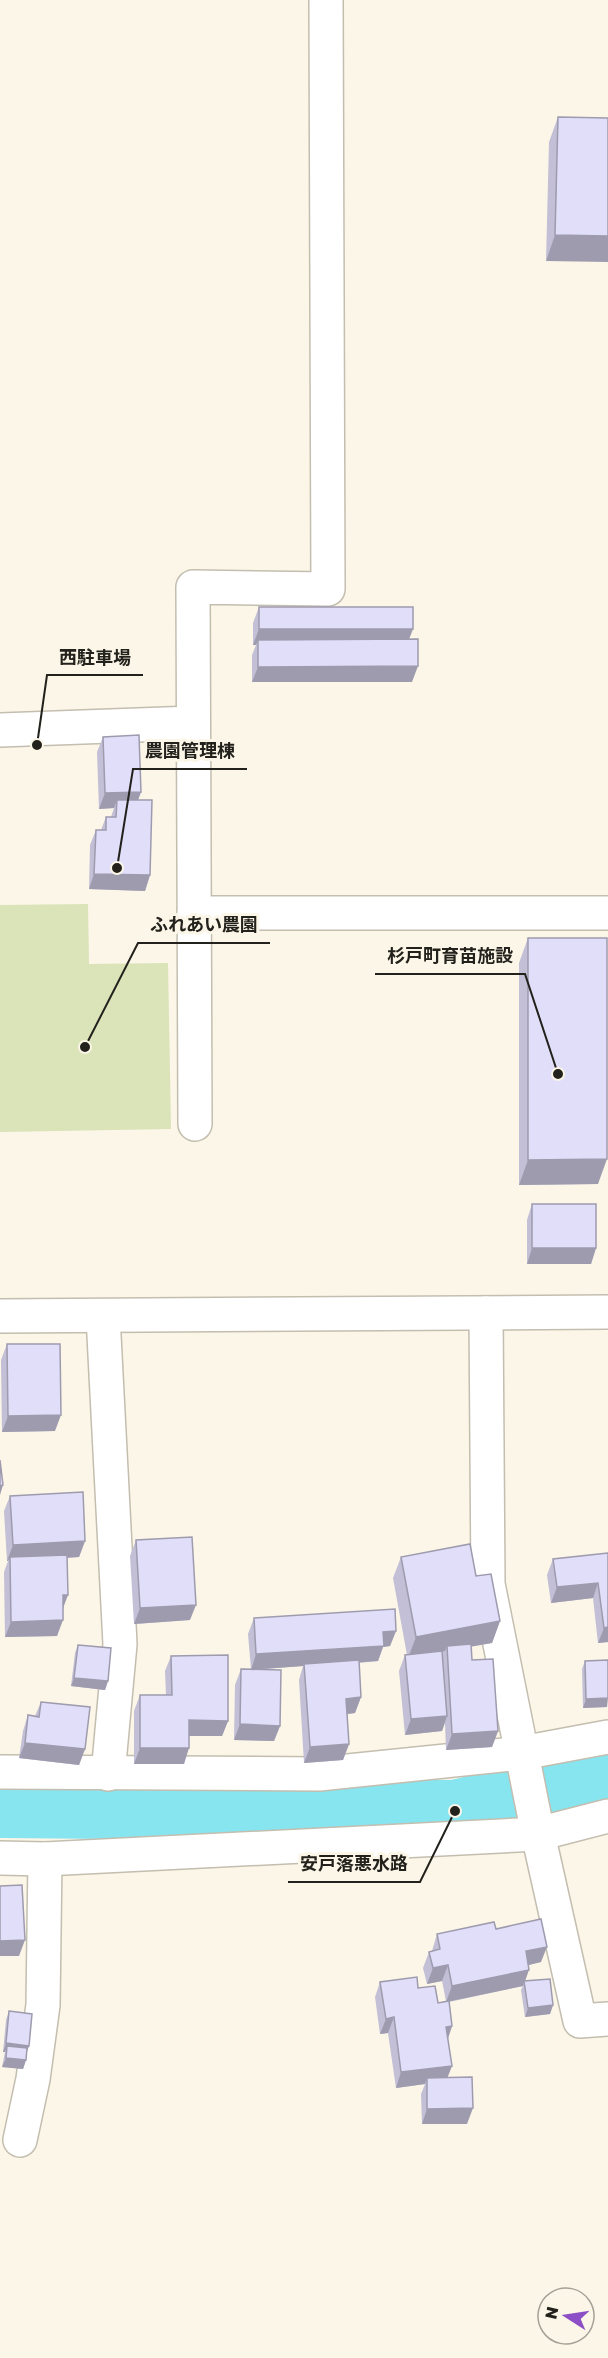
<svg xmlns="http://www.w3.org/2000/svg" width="608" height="2358" font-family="'Golos Text','Noto Sans JP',sans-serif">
<rect width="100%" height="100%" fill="#fbf6e7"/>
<path fill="#dbe3b9" d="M88 904 89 964 168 963 171 1129 0 1132V905Z"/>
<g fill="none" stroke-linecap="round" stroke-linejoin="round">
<path stroke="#87e5f0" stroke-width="62" d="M0 1807 455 1811 608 1774"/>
<defs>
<g id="minor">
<path d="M0 730 193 723"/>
<path d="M194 913H608"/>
<path d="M195 1124 193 587 328 589 326 0"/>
<path d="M486 1313 488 1584 538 1834 580 2021 608 2019"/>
<path d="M0 1316 608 1312"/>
<path d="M103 1316 120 1644 108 1774"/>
<path d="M0 1772 319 1774 522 1753 608 1737"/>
<path d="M0 1858 45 1859 538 1834 608 1816"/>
<path d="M20 2140 33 2079 43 2005 45 1859"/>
</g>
</defs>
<use href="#minor" stroke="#c3beaf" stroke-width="36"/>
<use href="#minor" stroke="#fff" stroke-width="33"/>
</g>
<g fill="#c2bfd6">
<path d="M558 117 608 118 546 261 549 142Z"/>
<path d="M259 607 413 629 409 639 412 682H252V655L256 645H253V623Z"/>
<path d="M103 737 141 792 138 800 150 875 145 891 89 889 90 845 96 830H101L106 817H111L114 808 99 809 97 752Z"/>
<path d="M528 938 598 1184 519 1185V963Z"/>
<path d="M532 1204 596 1248 591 1264H527V1220Z"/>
<path d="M7 1344 55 1431 2 1432 1 1360Z"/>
<path d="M10 1496 85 1541 79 1557 67 1558 63 1609 57 1636 5 1637 4 1572 8 1561H7L4 1511Z"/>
<path d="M136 1540 190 1620 134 1624 130 1556Z"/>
<path d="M608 1553V1642L598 1643 593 1598 551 1603 547 1575 553 1559Z"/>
<path d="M401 1557 476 1576 500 1621 492 1643 471 1646 472 1660 498 1731 492 1747 446 1750 445 1723 442 1731 405 1735 399 1671 405 1655H407L393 1578Z"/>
<path d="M254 1618 396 1631 390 1646 383 1647 378 1661 359 1663 361 1697 355 1713 347 1714 349 1744 343 1760 304 1763 299 1680 303 1666 262 1669 280 1726 274 1741 234 1740 235 1685 241 1669H251L248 1634Z"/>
<path d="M78 1645 108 1681 105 1690 71 1686 75 1653Z"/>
<path d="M171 1656 228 1721 222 1736H189L184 1764H134V1711L140 1695H166L165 1671Z"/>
<path d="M585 1661 607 1707 583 1708 582 1669Z"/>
<path d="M41 1702 85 1749 79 1765 19 1758 23 1731 28 1715 35 1716Z"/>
<path d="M496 1929 541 1962 529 1965 525 1981 553 2005 550 2014 525 2017 521 1990 523 1986 449 2002 452 2026 448 2039 452 2066 447 2078 467 2124H422L421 2094 425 2084 396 2088 388 2033 380 2034 375 1997 380 1982 418 1988 438 2003 446 2001 442 1981 427 1984 423 1968 429 1952 432 1951 437 1934Z"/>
<path d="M9 2011 29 2046 27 2051 26 2060 23 2069 2 2067 5 2052H3L6 2020Z"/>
</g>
<g fill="#9e9bae">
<path d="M555 235 608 236V262L546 261Z"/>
<path d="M259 629H413L407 644 258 640 256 645H253Z"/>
<path d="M418 666 412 682H252L258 667Z"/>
<path d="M141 792 135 808 117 800 114 808 99 809 105 793Z"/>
<path d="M94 874 150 875 145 891 89 889Z"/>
<path d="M607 1159 598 1184 519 1185 528 1160Z"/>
<path d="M532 1248H596L591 1264H527Z"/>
<path d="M61 1415 55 1431 2 1432 8 1416Z"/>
<path d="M3 1485 0 1495V1486Z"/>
<path d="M85 1541 79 1557 10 1561V1557L8 1561H7L13 1545Z"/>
<path d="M598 1583 593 1598 551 1603 557 1587Z"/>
<path d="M63 1595H68L62 1611Z"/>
<path d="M196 1605 190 1620 134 1624 140 1608Z"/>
<path d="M63 1620 57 1636 5 1637 11 1622Z"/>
<path d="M500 1621 492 1643 447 1651V1646L445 1651 408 1658 416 1637Z"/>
<path d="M608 1627V1642L598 1643 604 1628Z"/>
<path d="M396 1631 390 1646 383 1647 378 1661 304 1666V1664L303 1666 251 1670 256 1654 383 1632Z"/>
<path d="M74 1678 108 1681 105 1690 71 1686Z"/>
<path d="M361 1697 355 1713 340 1715 346 1699Z"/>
<path d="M608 1698 607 1707 583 1708 586 1699Z"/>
<path d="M447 1716 442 1731 405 1735 411 1719Z"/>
<path d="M189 1720 228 1721 222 1736H184Z"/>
<path d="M240 1724 280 1726 274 1741 234 1740Z"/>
<path d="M498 1731 492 1747 446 1750 452 1734Z"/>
<path d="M25 1743 85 1749 79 1765 19 1758Z"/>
<path d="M349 1744 343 1760 304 1763 310 1747Z"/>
<path d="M140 1748H189L184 1764H134Z"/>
<path d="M25 1940 19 1956H0V1941Z"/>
<path d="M547 1947 541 1962 520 1967 526 1951Z"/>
<path d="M448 1965 442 1981 427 1984 433 1968Z"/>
<path d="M529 1970 524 1984V1981L523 1986 446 2002 452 1986Z"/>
<path d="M553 2005 550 2014 525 2017 528 2008Z"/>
<path d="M394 2017 388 2033 380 2034 386 2019Z"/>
<path d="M452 2026 447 2041 446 2027Z"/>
<path d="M6 2043 29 2046 26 2054 7 2046 5 2052H3Z"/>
<path d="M6 2058 26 2060 23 2069 2 2067Z"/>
<path d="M452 2066 446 2081 427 2078 425 2084 396 2088 401 2072Z"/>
<path d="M473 2108 467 2124H422L427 2109Z"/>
</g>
<g fill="#e1def9" stroke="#9e9bae" stroke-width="1.5">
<path d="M558 117 608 118V236L555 235Z"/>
<rect x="259" y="607" width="154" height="22"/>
<path d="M418 639V666L258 667V640Z"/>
<path d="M139 735 141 792 105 793 103 737Z"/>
<path d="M117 800H152L150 875 94 874 96 830H106V817H116Z"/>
<path d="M528 938H607V1159L528 1160Z"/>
<rect x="532" y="1204" width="64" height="44"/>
<path d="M7 1344H60L61 1415 8 1416Z"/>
<path d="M0 1460 3 1485 0 1486Z"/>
<path d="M83 1492 85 1541 13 1545 10 1496Z"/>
<path d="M192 1537 196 1605 140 1608 136 1540Z"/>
<path d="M470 1544 476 1576 491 1574 500 1621 416 1637 401 1557Z"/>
<path d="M608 1553V1627L604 1628 598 1583 557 1587 553 1559Z"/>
<path d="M67 1555 68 1595H63V1620L11 1622 10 1557Z"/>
<path d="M395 1609 396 1631 383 1632 384 1646 256 1654 254 1618Z"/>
<path d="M471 1644 472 1660 493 1659 498 1731 452 1734 447 1646Z"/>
<path d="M78 1645 111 1648 108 1681 74 1678Z"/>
<path d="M442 1651 447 1716 411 1719 405 1655Z"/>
<path d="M228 1655V1721L189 1720V1748H140V1695H172L171 1656Z"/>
<path d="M359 1660 361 1697 346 1699 349 1744 310 1747 304 1664Z"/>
<path d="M608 1660V1698L586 1699 585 1661Z"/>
<path d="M241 1669 281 1670 280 1726 240 1724Z"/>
<path d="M41 1702 90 1707 85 1749 25 1743 28 1715 39 1717Z"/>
<path d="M22 1885 25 1940 0 1941V1886Z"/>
<path d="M541 1919 547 1947 526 1951 529 1970 452 1986 448 1965 433 1968 429 1952 440 1949 437 1934 494 1922 496 1929Z"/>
<path d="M417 1977 418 1988 435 1986 438 2003 449 2001 452 2026 446 2027 452 2066 401 2072 394 2017 386 2019 380 1982Z"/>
<path d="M550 1979 553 2005 528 2008 524 1981Z"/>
<path d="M9 2011 32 2014 29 2046 6 2043Z"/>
<path d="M7 2046 27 2048 26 2060 6 2058Z"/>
<path d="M472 2077 473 2108 427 2109V2078Z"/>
</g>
<path fill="none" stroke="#23211c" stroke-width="2" d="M37 745L47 675H143M117 868L133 769H247M85 1047L138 943H270M558 1074L525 974H375M455 1811L420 1882H288"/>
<g fill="#23211c" stroke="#fbf6e7" stroke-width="2">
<circle cx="37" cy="745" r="6"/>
<circle cx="117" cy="868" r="6"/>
<circle cx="85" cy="1047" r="6"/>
<circle cx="558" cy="1074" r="6"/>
<circle cx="455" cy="1811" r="6"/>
</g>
<g font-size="18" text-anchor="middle" font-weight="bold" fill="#23211c" stroke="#fbf6e7" stroke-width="6" stroke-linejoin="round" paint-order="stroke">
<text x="95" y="664">西駐車場</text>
<text x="190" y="757">農園管理棟</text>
<text x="204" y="931">ふれあい農園</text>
<text x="450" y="962">杉戸町育苗施設</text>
<text x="354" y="1870">安戸落悪水路</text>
</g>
<g transform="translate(566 2316) rotate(282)"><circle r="28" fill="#fbf6e7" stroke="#a5a196" stroke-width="1.5"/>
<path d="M0-4.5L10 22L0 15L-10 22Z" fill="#8d4fc5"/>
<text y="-9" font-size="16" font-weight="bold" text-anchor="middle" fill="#23211c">N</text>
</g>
</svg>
